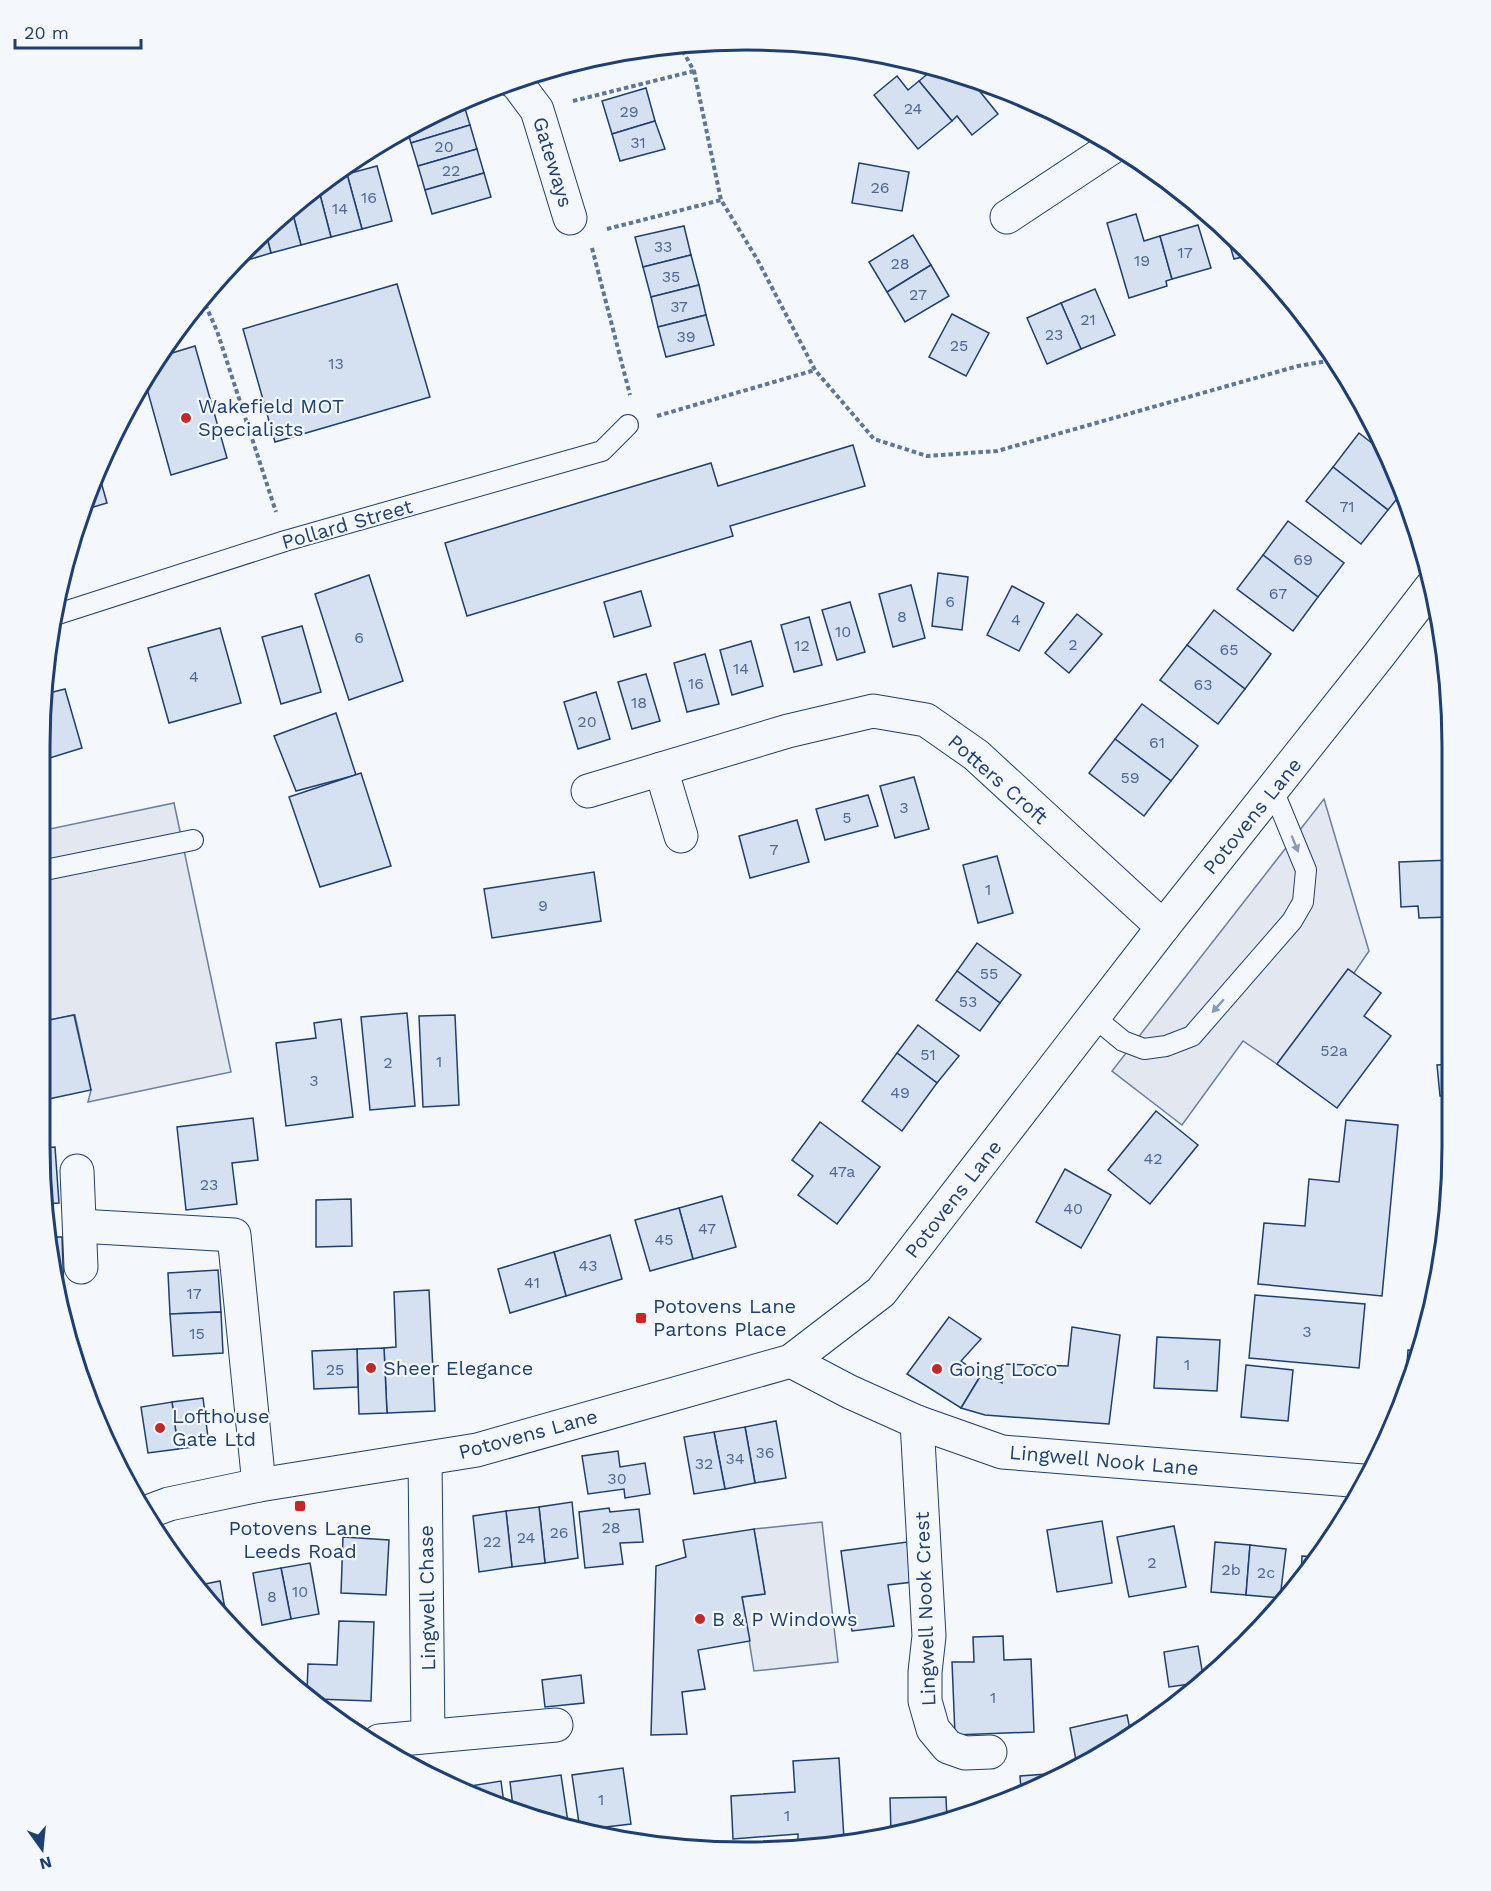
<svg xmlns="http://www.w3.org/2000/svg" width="1491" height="1891" font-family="'Work Sans',sans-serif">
<rect width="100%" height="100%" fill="#f4f7fb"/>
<g fill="#e3e8f0" stroke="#687fa3" stroke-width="1.5">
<path d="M1324 799 1369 951 1354 973 1348 969 1277 1064 1243 1041 1182 1125 1112 1071Z"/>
<path d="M174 803 231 1072 88 1102 91 1090 75 1015 39 1022 40 831Z"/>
<path d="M822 1522 838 1662 754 1671 742 1597 765 1593 754 1529Z"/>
</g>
<g fill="#d5e0f0" stroke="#1d3f73" stroke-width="1.5">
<path d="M615 54 616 55 570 67V65Z"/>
<path d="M937 66 969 78 998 114 972 135 957 116 952 121 919 81Z"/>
<path d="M897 76 908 90 919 81 952 121 918 149 874 95Z"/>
<path d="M646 88 655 121 612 134 602 101Z"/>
<path d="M463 102 470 125 411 143 406 127Z"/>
<path d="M655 121 665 149 620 161 612 134Z"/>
<path d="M470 125 477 149 418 166 411 143Z"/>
<path d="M477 149 484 173 425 190 418 166Z"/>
<path d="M859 163 909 172 902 211 852 203Z"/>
<path d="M377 166 392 221 362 229 347 174Z"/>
<path d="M484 173 491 197 432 214 425 190Z"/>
<path d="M347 174 362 229 331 237 318 187 330 178Z"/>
<path d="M318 187 331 237 301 245 291 207Z"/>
<path d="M291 207 301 245 271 253 265 230Z"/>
<path d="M1136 214 1144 241 1160 236 1172 279 1166 281 1167 286 1129 298 1107 223Z"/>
<path d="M1198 225 1211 268 1172 279 1160 236Z"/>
<path d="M684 226 691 255 643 267 635 237Z"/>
<path d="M265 230 271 253 241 262 239 255Z"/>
<path d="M1226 232 1250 255 1234 259Z"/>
<path d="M913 235 931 265 887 292 869 262Z"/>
<path d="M691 255 699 285 651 297 643 267Z"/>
<path d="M931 265 949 296 905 322 887 292Z"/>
<path d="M397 284 430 397 275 442 243 329Z"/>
<path d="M699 285 706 315 658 327 651 297Z"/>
<path d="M1095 289 1115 335 1081 349 1061 303Z"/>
<path d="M1061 303 1081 349 1047 364 1027 318Z"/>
<path d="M952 314 989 333 966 376 929 357Z"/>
<path d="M706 315 714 345 666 357 658 327Z"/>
<path d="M195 346 227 458 171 475 144 378 159 357Z"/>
<path d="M1359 433 1382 451 1400 495 1388 510 1333 467Z"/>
<path d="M853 445 865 486 730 526 733 536 467 616 445 543 711 463 718 486Z"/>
<path d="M1333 467 1388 510 1361 544 1306 501Z"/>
<path d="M98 471 107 503 80 511Z"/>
<path d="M1288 521 1344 563 1318 597 1263 555Z"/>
<path d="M1263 555 1318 597 1293 631 1237 589Z"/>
<path d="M938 573 968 577 962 630 932 626Z"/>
<path d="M369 575 403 681 349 700 315 594Z"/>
<path d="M911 585 925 638 893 647 879 594Z"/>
<path d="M1012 586 1044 603 1019 651 987 635Z"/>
<path d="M641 591 651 626 614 637 604 602Z"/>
<path d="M850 602 865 652 837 660 822 610Z"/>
<path d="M1214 610 1271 654 1245 689 1187 645Z"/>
<path d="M1077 614 1102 634 1069 673 1045 653Z"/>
<path d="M809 617 822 665 794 672 781 625Z"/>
<path d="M302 626 321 692 281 704 262 637Z"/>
<path d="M220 628 241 703 169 723 148 648Z"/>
<path d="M751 641 763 686 732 695 720 650Z"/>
<path d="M1187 645 1245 689 1218 724 1160 680Z"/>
<path d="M705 654 719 704 687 712 674 663Z"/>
<path d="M646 674 660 721 632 729 618 682Z"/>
<path d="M65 689 82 748 40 761 41 695Z"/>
<path d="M596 692 610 739 578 749 564 702Z"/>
<path d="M1142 704 1198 746 1171 781 1115 739Z"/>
<path d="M336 713 356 775 296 791 274 736Z"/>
<path d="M1115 739 1171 781 1144 816 1089 773Z"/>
<path d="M361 773 391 866 320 887 289 797Z"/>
<path d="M914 777 929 829 895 838 880 786Z"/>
<path d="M868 795 878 826 825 840 816 809Z"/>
<path d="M797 820 809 862 750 878 739 836Z"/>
<path d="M997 856 1013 913 978 923 963 865Z"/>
<path d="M1451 860V917L1419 918 1418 906 1401 907 1399 862Z"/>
<path d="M594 872 601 921 492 938 484 889Z"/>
<path d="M977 943 1021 975 1000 1003 957 971Z"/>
<path d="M1348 969 1381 993 1364 1016 1391 1036 1337 1108 1277 1064Z"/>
<path d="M957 971 1000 1003 980 1031 936 1000Z"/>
<path d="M407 1013 415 1106 370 1110 361 1017Z"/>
<path d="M74 1015 91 1090 39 1101V1022Z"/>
<path d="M455 1015 459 1105 423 1107 419 1016Z"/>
<path d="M341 1019 353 1117 286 1126 276 1043 316 1038 314 1023Z"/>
<path d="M918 1025 959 1056 937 1083 897 1053Z"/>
<path d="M897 1053 937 1083 902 1131 862 1101Z"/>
<path d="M1452 1064V1095L1440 1096 1437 1065Z"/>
<path d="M1156 1111 1198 1145 1150 1204 1108 1170Z"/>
<path d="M253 1118 258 1160 232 1163 237 1204 186 1210 177 1127Z"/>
<path d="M1346 1120 1398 1125 1382 1296 1258 1284 1264 1223 1305 1226 1309 1179 1339 1182Z"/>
<path d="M820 1122 880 1167 837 1224 798 1195 813 1176 792 1160Z"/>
<path d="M55 1147 59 1203 47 1204 39 1148Z"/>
<path d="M1065 1169 1111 1195 1081 1248 1036 1222Z"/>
<path d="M722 1196 736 1247 693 1259 679 1208Z"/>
<path d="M351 1199 352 1246 316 1247V1200Z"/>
<path d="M679 1208 693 1259 650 1271 635 1220Z"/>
<path d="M610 1235 622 1279 566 1296 554 1252Z"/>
<path d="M51 1237H62L64 1294H59Z"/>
<path d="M554 1252 566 1296 510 1313 498 1269Z"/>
<path d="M218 1270 221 1312 170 1314 168 1273Z"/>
<path d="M429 1290 435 1411 387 1413 384 1348 396 1347 394 1292Z"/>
<path d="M1255 1295 1365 1304 1359 1368 1249 1358Z"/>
<path d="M221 1312 223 1353 173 1356 170 1314Z"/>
<path d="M949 1317 981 1339 961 1361 981 1375 961 1408 907 1374Z"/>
<path d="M1072 1327 1120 1335 1109 1424 985 1415 961 1408 981 1375 1002 1383V1364L1068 1366Z"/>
<path d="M1157 1337 1220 1340 1217 1391 1154 1388Z"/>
<path d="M384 1348 387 1413 359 1414 357 1349Z"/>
<path d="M357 1349 358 1387 314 1389 312 1351Z"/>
<path d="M1408 1350 1418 1351 1405 1393Z"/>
<path d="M1246 1365 1293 1370 1288 1421 1241 1417Z"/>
<path d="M203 1398 209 1445 178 1449 172 1402Z"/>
<path d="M172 1402 178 1449 148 1453 141 1407Z"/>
<path d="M776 1421 786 1478 755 1483 745 1427Z"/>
<path d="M745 1427 755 1483 725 1489 714 1432Z"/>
<path d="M714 1432 725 1489 694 1494 684 1437Z"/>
<path d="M618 1451 620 1467 645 1463 650 1494 625 1498 624 1489 588 1494 582 1456Z"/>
<path d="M572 1502 578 1558 545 1563 539 1507Z"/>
<path d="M539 1507 545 1563 512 1567 506 1511Z"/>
<path d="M609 1508 610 1512 639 1509 643 1542 620 1543 623 1564 585 1568 579 1512Z"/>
<path d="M506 1511 512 1567 479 1572 473 1516Z"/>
<path d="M1102 1521 1112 1583 1057 1592 1047 1530Z"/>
<path d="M1174 1526 1186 1587 1129 1597 1117 1537Z"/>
<path d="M754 1529 765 1594 742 1597 750 1641 698 1650 705 1689 682 1692 687 1734 651 1735 656 1566 686 1557 683 1540Z"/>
<path d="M343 1537 389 1540 386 1595 341 1593Z"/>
<path d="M907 1542 913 1582 888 1585 894 1626 852 1631 841 1551Z"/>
<path d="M1215 1542 1250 1545 1246 1595 1211 1592Z"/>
<path d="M1250 1545 1286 1549 1280 1598 1246 1595Z"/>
<path d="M1302 1556 1316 1557 1301 1575Z"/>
<path d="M310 1563 319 1614 291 1619 281 1568Z"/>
<path d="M281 1568 291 1619 262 1625 253 1573Z"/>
<path d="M220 1581 227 1620 200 1585Z"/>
<path d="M339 1621 374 1622 371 1701 317 1699 307 1692 308 1664 337 1665Z"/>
<path d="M1003 1636 1004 1660 1031 1659 1034 1732 955 1735 952 1662H974L973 1637Z"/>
<path d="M1198 1646 1204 1682 1169 1687 1164 1652Z"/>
<path d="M581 1675 584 1703 545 1707 542 1680Z"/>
<path d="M1127 1715 1131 1734 1098 1758 1077 1766 1070 1728Z"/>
<path d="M839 1758 844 1839 798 1845V1834L733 1839 731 1796 795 1792 793 1761Z"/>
<path d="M623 1768 631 1824 580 1830 572 1775Z"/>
<path d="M1061 1773 1021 1790 1020 1776Z"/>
<path d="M561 1775 569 1829 513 1807 510 1782Z"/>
<path d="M501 1781 504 1804 464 1787Z"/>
<path d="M946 1797 947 1820 928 1828 891 1833 890 1798Z"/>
</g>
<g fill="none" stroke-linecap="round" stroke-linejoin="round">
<defs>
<g id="service">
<path d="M58 614 285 541 602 451 628 425"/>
<path d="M40 871 193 840"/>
<path d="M1094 1017 1123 1041 1144 1049 1166 1046 1192 1036 1292 921 1303 902 1306 870 1273 790"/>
</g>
<g id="minor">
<path d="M511 80 516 82 537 110 570 218"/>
<path d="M1007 217 1114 146"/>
<path d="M661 769 681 836"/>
<path d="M588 791 788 731 873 711 926 720 976 755 1163 927"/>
<path d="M77 1171 81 1267"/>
<path d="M80 1226 234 1235 259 1485"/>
<path d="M791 1361 850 1392 917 1422 1002 1452 1363 1481"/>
<path d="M917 1422 929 1636 925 1672V1701L933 1729 948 1747 965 1753 990 1752"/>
<path d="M425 1459 428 1736"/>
<path d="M379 1741 556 1725"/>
</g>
<path id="tertiary" d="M145 1513 169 1504 259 1485 477 1450 791 1361 881 1292 1163 927 1379 655 1432 586"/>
</defs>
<use href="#service" stroke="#1d3f73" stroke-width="22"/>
<use href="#minor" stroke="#1d3f73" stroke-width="35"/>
<use href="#tertiary" stroke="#1d3f73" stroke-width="35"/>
<g stroke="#5e769c" stroke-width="4" stroke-dasharray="4.5 3" stroke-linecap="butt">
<path d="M679 44 694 71 721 200 757 259 815 370 874 439 927 456 997 451 1298 366 1334 360"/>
<path d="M573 101 694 71"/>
<path d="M607 229 721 200"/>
<path d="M592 248 630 395"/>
<path d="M199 301 205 304 217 331 276 512"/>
<path d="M657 416 815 370"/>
</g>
<use href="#service" stroke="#f4f7fb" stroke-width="20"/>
<use href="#minor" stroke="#f4f7fb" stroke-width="33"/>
<use href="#tertiary" stroke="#f4f7fb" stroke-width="33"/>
</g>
<defs><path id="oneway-solid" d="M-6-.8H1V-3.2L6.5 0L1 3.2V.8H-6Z" transform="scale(1.5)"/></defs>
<g fill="#889bb7">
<use href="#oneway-solid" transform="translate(1295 844) rotate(68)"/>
<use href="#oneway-solid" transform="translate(1218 1006) rotate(131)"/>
</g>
<g fill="#c62828" stroke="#f4f7fb" stroke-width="2">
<circle cx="186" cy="418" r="6"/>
<rect x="635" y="1312" width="12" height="12" rx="3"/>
<circle cx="371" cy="1368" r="6"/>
<circle cx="937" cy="1369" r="6"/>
<circle cx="160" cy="1428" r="6"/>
<rect x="294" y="1500" width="12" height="12" rx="3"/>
<circle cx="700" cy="1619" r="6"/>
</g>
<g text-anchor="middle" stroke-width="4.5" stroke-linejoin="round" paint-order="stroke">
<g font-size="16" fill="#4b6792">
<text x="913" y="114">24</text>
<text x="629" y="117">29</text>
<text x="638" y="148">31</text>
<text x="444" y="152">20</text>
<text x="451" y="176">22</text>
<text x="880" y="193">26</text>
<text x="369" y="203">16</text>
<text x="340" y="214">14</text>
<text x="663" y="252">33</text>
<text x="1185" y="258">17</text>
<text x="1142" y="266">19</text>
<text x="900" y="269">28</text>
<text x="671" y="282">35</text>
<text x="918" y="300">27</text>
<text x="679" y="312">37</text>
<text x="1088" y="325">21</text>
<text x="1054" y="340">23</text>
<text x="686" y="342">39</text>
<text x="959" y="351">25</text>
<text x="336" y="369">13</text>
<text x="1347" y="512">71</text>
<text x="1303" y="565">69</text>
<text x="1278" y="599">67</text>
<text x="950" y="607">6</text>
<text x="902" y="622">8</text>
<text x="1016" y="625">4</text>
<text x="843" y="637">10</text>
<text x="359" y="643">6</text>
<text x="1073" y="650">2</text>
<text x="802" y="651">12</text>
<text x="1229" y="655">65</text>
<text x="741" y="674">14</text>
<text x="194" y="682">4</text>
<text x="696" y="689">16</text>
<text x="1203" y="690">63</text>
<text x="639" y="708">18</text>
<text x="587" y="727">20</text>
<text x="1157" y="748">61</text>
<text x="1130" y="783">59</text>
<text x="904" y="813">3</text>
<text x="847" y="823">5</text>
<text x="774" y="855">7</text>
<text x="988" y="895">1</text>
<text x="543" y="911">9</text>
<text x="989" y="979">55</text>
<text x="968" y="1007">53</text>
<text x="1334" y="1056">52a</text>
<text x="928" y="1060">51</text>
<text x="439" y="1067">1</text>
<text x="388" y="1068">2</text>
<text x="314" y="1086">3</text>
<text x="900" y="1098">49</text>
<text x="1153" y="1164">42</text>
<text x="842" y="1177">47a</text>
<text x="209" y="1190">23</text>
<text x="1073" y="1214">40</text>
<text x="707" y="1234">47</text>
<text x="664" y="1245">45</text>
<text x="588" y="1271">43</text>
<text x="532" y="1288">41</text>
<text x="194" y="1299">17</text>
<text x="1307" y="1337">3</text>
<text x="197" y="1339">15</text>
<text x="1187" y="1370">1</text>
<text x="335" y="1375">25</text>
<text x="765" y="1458">36</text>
<text x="735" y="1464">34</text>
<text x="704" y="1469">32</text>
<text x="617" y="1484">30</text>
<text x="611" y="1533">28</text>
<text x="559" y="1538">26</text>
<text x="526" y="1543">24</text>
<text x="492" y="1547">22</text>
<text x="1152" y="1568">2</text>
<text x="1231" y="1575">2b</text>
<text x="1266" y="1578">2c</text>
<text x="300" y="1597">10</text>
<text x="272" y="1602">8</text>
<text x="993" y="1703">1</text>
<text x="601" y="1805">1</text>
<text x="787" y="1821">1</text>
</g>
<g font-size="20" fill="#1d3f73" stroke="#f4f7fb">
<text transform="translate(553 162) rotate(73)" y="7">Gateways</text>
<text transform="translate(347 524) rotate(-16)" y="7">Pollard Street</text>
<text transform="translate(998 779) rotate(41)" y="7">Potters Croft</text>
<text transform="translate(1252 816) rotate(-51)" y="7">Potovens Lane</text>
<text transform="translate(953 1199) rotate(-52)" y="7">Potovens Lane</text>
<text transform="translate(528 1434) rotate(-15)" y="7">Potovens Lane</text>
<text transform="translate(1104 1460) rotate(5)" y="7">Lingwell Nook Lane</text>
<text transform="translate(427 1598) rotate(-91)" y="7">Lingwell Chase</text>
<text transform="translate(925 1609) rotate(-92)" y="7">Lingwell Nook Crest</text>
</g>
<g font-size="20" fill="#1d3f73" stroke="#f4f7fb" text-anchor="start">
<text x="198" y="413">Wakefield MOT<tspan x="198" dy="23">Specialists</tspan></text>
<text x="653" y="1313">Potovens Lane<tspan x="653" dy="23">Partons Place</tspan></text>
<text x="383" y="1375">Sheer Elegance</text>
<text x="949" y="1376">Going Loco</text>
<text x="172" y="1423">Lofthouse<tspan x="172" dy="23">Gate Ltd</tspan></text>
<text x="300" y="1535" text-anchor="middle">Potovens Lane<tspan x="300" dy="23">Leeds Road</tspan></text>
<text x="712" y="1626">B &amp; P Windows</text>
</g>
</g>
<path d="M0 0H1491V1891H0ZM746 50H746A696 696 0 0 1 1442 746V1146A696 696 0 0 1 746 1842H746A696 696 0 0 1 50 1146V746A696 696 0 0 1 746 50Z" fill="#f4f7fb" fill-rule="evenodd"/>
<path fill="none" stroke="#1d3f73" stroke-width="3" d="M746 50H746A696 696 0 0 1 1442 746V1146A696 696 0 0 1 746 1842H746A696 696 0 0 1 50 1146V746A696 696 0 0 1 746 50Z"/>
<g transform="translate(42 1849) rotate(165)" stroke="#f4f7fb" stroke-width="4.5" paint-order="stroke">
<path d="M0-4.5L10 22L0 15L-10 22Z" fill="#1d3f73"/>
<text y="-9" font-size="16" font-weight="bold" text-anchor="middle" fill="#1d3f73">N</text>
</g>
<path d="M15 39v9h126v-9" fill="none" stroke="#1d3f73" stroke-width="3"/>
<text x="24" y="39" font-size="18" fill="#1d3f73" stroke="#f4f7fb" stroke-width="4.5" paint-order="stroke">20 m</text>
</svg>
